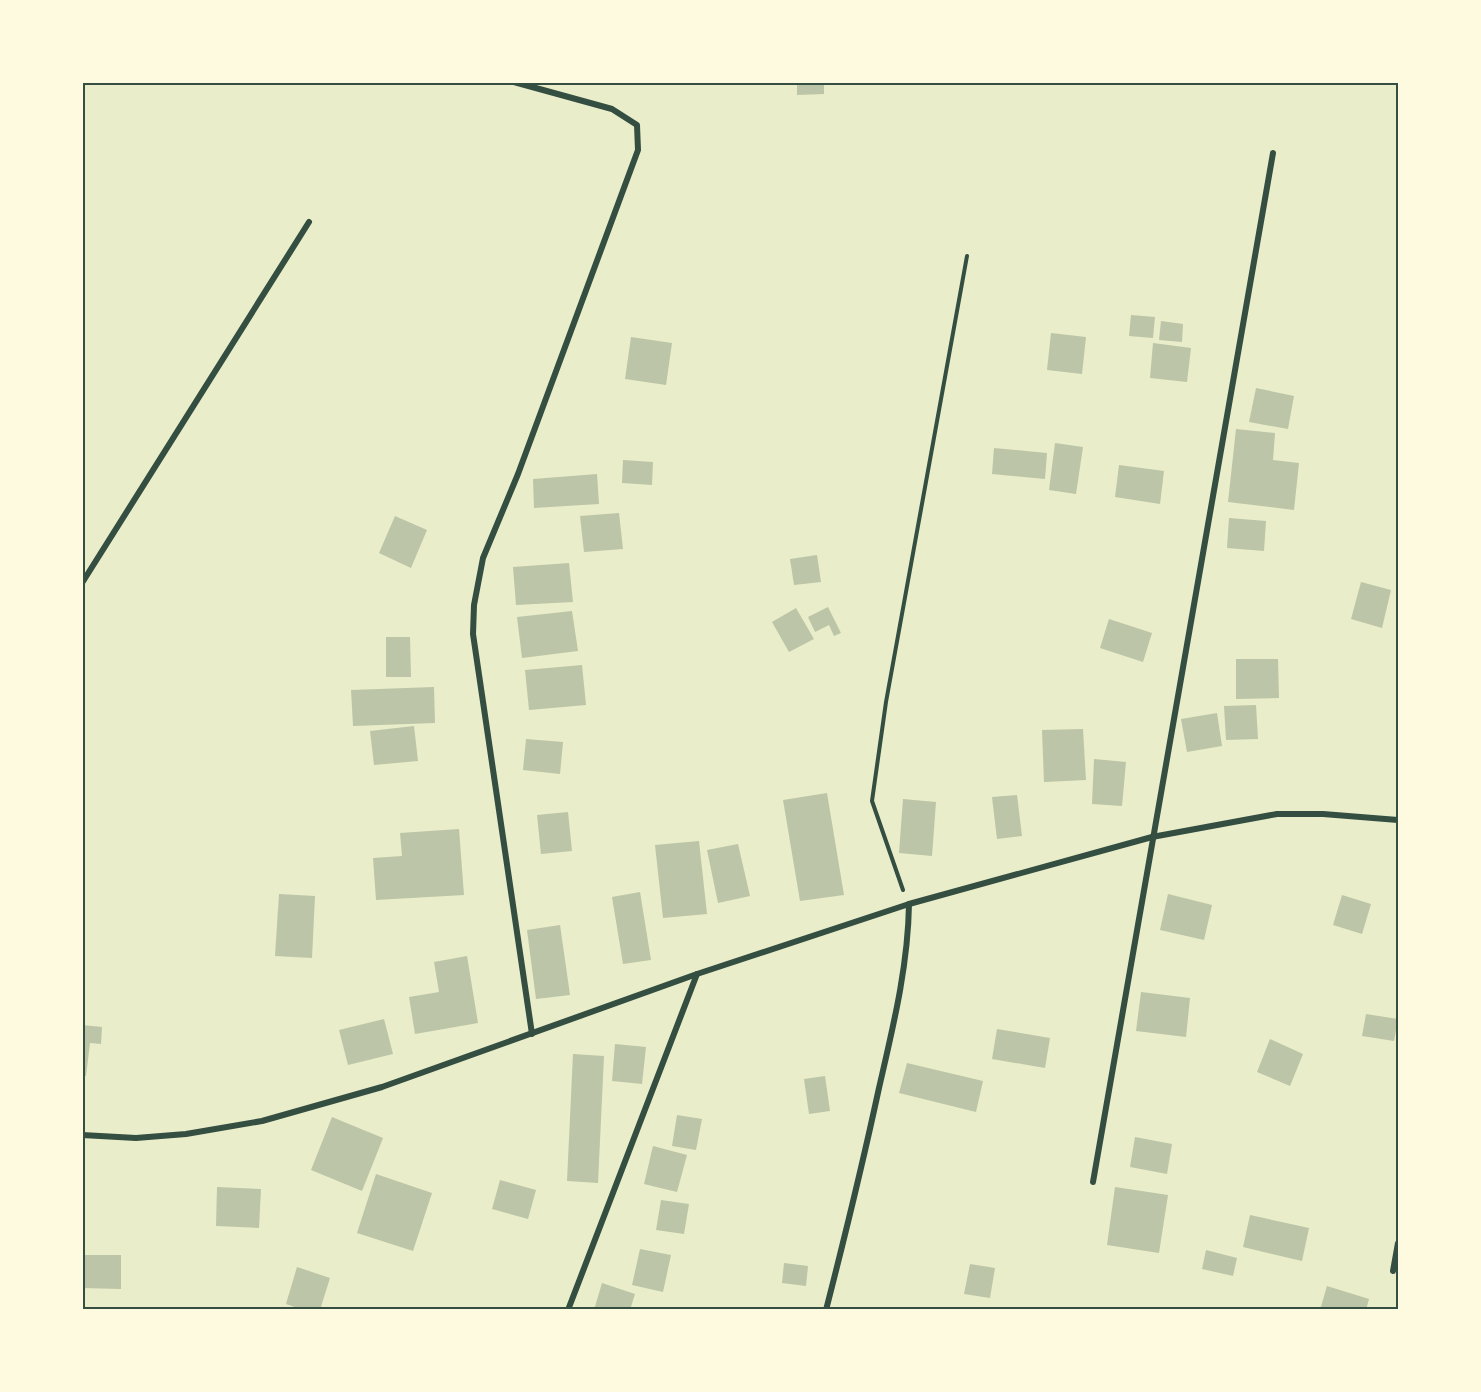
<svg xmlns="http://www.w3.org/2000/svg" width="1481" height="1392" font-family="'DM Sans',sans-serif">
<rect width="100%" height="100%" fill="#e9edc9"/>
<g fill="#bcc5a7">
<path d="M797 82H824V94L797 95Z"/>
<path d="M1131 315 1155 317 1153 338 1129 336Z"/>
<path d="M1161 321 1183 324 1182 342 1159 340Z"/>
<path d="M1051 333 1086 337 1082 374 1047 370Z"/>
<path d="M631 337 672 343 666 385 625 379Z"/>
<path d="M1153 343 1191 348 1187 382 1150 378Z"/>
<path d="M1256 388 1294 396 1288 429 1249 422Z"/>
<path d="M1236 429 1275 433 1273 460 1299 463 1294 510 1228 502Z"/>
<path d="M1055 443 1083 447 1076 494 1049 490Z"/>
<path d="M994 448 1047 453 1045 479 992 474Z"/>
<path d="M623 460 653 462 652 485 622 483Z"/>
<path d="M1119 465 1164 471 1160 504 1115 497Z"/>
<path d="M597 474 599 504 534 508 533 479Z"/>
<path d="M619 513 623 549 584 552 580 516Z"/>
<path d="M395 516 427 530 411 568 379 553Z"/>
<path d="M1229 518 1266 521 1264 551 1227 548Z"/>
<path d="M817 555 821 582 794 585 790 559Z"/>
<path d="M569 563 573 602 516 605 513 567Z"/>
<path d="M1361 582 1391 590 1382 628 1351 619Z"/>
<path d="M828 607 841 633 834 636 829 625 815 632 808 617Z"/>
<path d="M796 608 814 639 789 652 772 622Z"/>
<path d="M572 611 578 651 522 658 517 617Z"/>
<path d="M1109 619 1152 633 1143 662 1100 648Z"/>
<path d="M386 637H410L411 677H386Z"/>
<path d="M1236 659H1278L1279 698 1236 699Z"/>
<path d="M582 665 586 705 529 710 525 670Z"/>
<path d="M434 687 435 723 353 726 351 690Z"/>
<path d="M1256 705 1258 739 1226 740 1224 706Z"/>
<path d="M1217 713 1222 746 1187 752 1181 719Z"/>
<path d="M414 726 418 761 374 765 370 731Z"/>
<path d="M1083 729 1086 780 1044 782 1042 730Z"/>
<path d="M526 739 563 742 560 774 523 770Z"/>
<path d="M1094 759 1126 762 1122 806 1092 804Z"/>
<path d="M827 793 844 895 800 901 783 800Z"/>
<path d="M1017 795 1022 836 997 839 992 797Z"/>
<path d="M903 799 936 802 932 856 899 853Z"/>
<path d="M568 812 572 851 541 854 537 815Z"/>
<path d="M459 829 464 895 376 900 373 858 402 856 400 833Z"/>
<path d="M699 841 707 914 663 918 655 845Z"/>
<path d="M738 844 750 896 718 903 707 850Z"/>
<path d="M640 892 651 960 623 964 612 897Z"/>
<path d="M279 894 315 896 312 958 275 956Z"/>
<path d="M1168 894 1212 905 1204 940 1160 930Z"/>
<path d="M1342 895 1371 904 1362 934 1333 925Z"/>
<path d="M560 925 570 995 536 999 527 930Z"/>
<path d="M467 956 478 1023 415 1034 409 997 439 992 434 962Z"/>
<path d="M1141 992 1190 998 1186 1037 1136 1031Z"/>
<path d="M1366 1014 1398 1019 1394 1041 1362 1036Z"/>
<path d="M384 1019 393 1054 348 1065 339 1030Z"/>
<path d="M82 1025 102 1027 101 1044 90 1043 86 1076 82 1075Z"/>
<path d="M997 1029 1050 1038 1045 1068 992 1059Z"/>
<path d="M1270 1039 1303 1054 1290 1086 1257 1072Z"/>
<path d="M615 1044 646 1047 642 1084 612 1081Z"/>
<path d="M573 1054 604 1056 598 1183 567 1181Z"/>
<path d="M907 1063 983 1081 976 1112 899 1093Z"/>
<path d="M825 1076 830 1111 809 1114 804 1079Z"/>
<path d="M677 1115 702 1119 696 1150 672 1146Z"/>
<path d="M332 1117 383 1138 362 1191 311 1170Z"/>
<path d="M1135 1137 1172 1144 1167 1174 1130 1167Z"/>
<path d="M653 1146 687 1155 677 1192 644 1184Z"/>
<path d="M376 1174 432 1193 413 1251 357 1233Z"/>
<path d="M500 1180 536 1190 528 1219 492 1209Z"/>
<path d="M217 1187 261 1189 259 1228 216 1226Z"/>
<path d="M1115 1187 1168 1195 1159 1253 1107 1245Z"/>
<path d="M661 1200 689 1204 684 1234 656 1230Z"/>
<path d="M1250 1215 1309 1228 1302 1261 1243 1247Z"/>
<path d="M640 1249 671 1255 663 1292 632 1285Z"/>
<path d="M1206 1250 1237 1258 1233 1276 1202 1269Z"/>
<path d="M82 1255H121V1289L82 1288Z"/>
<path d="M784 1263 808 1266 806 1286 782 1283Z"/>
<path d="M970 1264 995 1268 990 1298 964 1294Z"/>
<path d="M297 1267 330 1278 320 1310H303L286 1304Z"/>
<path d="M602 1283 635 1294 630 1310H594Z"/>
<path d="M1327 1286 1369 1299 1366 1310H1320Z"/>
</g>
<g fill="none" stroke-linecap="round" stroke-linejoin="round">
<path stroke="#344e41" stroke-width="4" d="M903 890 872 801 886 702 967 256"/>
<g stroke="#344e41" stroke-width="6">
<path d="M514 82 612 109 637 125 638 150 518 474 483 558 474 605 473 634 532 1034"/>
<path d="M82 583 309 222"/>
<path d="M82 1135 136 1138 186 1134 262 1121 382 1087 697 974 909 904 1152 837 1277 814H1323L1398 820"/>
<path d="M1093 1182 1273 153"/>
<path d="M1393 1271 1398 1243"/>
<path d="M568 1310 697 974"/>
<path d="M826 1310C845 1236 863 1162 879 1088 893 1027 908 967 909 904"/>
</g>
</g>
<rect width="1481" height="1392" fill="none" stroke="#fefae0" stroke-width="168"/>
<rect x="84" y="84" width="1313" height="1224" fill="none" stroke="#344e41" stroke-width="2"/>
</svg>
